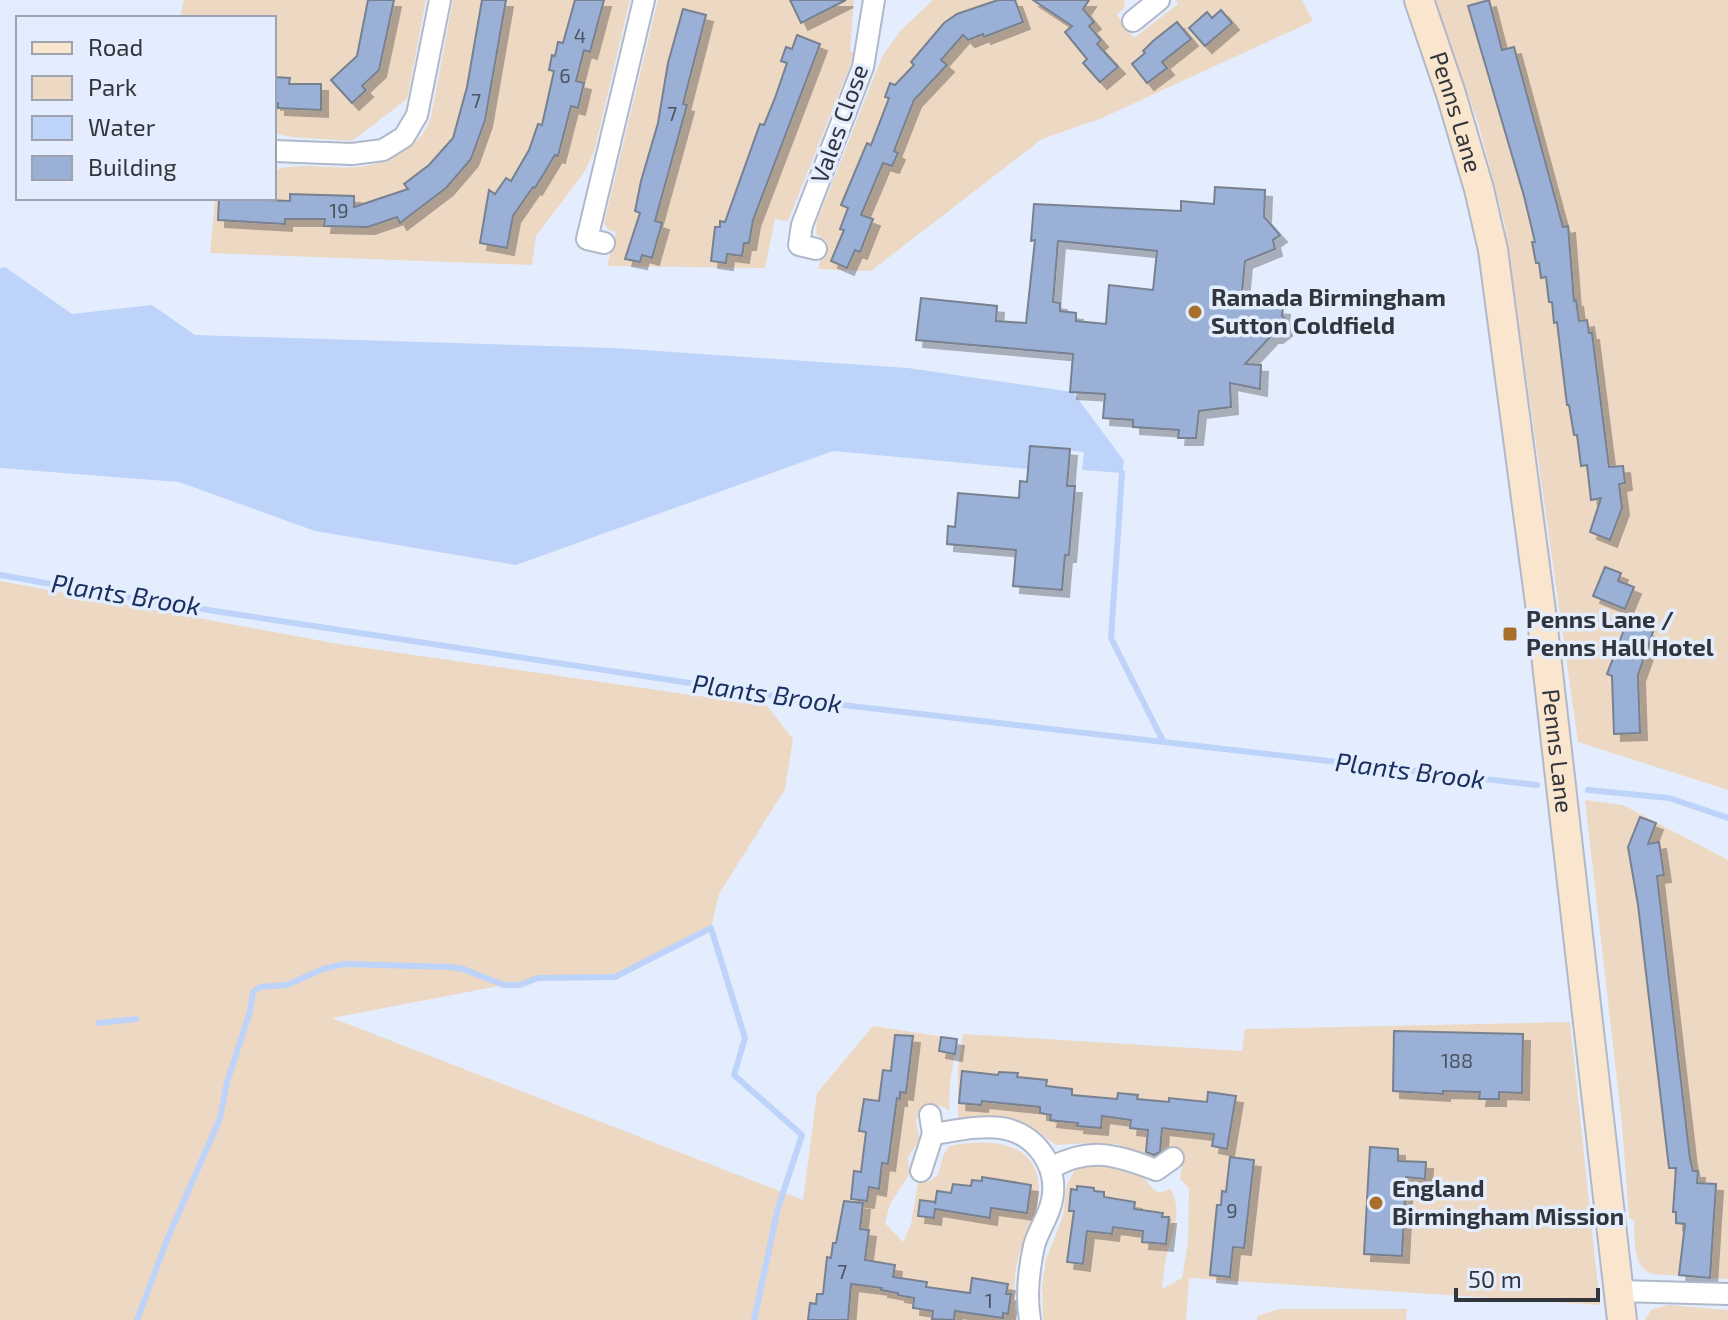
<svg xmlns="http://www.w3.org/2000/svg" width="1728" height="1320" font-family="'Exo 2',sans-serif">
<defs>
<filter id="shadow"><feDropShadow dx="7" dy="7" stdDeviation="0" flood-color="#0004"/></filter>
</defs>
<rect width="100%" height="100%" fill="#e4edfd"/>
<g fill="#edd8c3">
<path d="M184 0H426L407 99 352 141 291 137 274 133V18H180Z"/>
<path d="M453 0H630L594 152 583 174 536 236 532 265 210 253 215 198H274V170C319 158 354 180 399 154 415 145 425 134 431 117Z"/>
<path d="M658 0H854L850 51 854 52 850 66 788 221 775 219 765 268 607 266 616 232 608 229 604 223Z"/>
<path d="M933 0H1124L1125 7 1117 15 1134 38 1178 4 1176 0H1302L1313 21 1102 118 1042 139 871 271 818 269 826 241 816 234 817 221 882 57 900 31Z"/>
<path d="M1435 0H1728V790L1578 742 1505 226 1479 126Z"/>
<path d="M0 581 338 644 767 706 793 739 785 789 719 894 711 928 615 977 538 978 520 985H504L332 1018 803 1200 817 1093 873 1026 957 1039 950 1084 949 1111 944 1107 933 1104 918 1113 916 1124 920 1139 908 1157 909 1175 890 1204 885 1223 903 1242 911 1224 918 1182H928L938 1175 943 1156 949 1146C998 1136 1049 1144 1037 1207 1033 1225 1023 1241 1018 1259 1013 1279 1014 1299 1016 1320H0Z"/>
<path d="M1585 800 1623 805 1728 860V1279L1652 1274C1632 1266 1635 1240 1634 1221L1629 1218 1622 1124Z"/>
<path d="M1570 1022 1600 1305 1189 1278 1186 1320H1043L1042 1285 1046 1260 1063 1216 1067 1184 1079 1163H1109L1142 1175C1151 1185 1154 1198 1170 1189 1183 1208 1173 1230 1168 1250 1164 1263 1164 1276 1162 1289L1182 1278 1188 1242 1189 1188 1180 1179 1183 1161 1181 1156 1170 1151C1162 1153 1153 1158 1144 1157 1133 1156 1126 1145 1114 1144 1104 1143 1098 1148 1088 1148V1143L1056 1145 1027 1124 1009 1118 998 1116 958 1120V1069L963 1034 1242 1051 1245 1029Z"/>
<path d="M1668 1305 1728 1310V1320H1645L1651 1310Z"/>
<path d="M1279 1309H1407L1406 1320H1257V1316Z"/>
</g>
<path fill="#bdd3fa" d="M5 267 72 314 152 305 195 335 614 348 908 368 1073 392 1124 461 1122 473 1082 470 1084 452 1030 446 1028 469 833 451 516 565 315 531 179 482 0 468V268Z"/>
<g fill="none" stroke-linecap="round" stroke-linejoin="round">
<g stroke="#bdd3fa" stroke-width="6">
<path d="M1122 473 1111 638 1163 741"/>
<path d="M0 575 136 599 808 701 1537 785"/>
<path d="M1588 790 1669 798 1728 818"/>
<path d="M99 1023 136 1019"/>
<path d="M137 1320 167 1240 220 1118 227 1082 250 1012 253 992 260 987 287 985 323 969 344 964 451 967 463 969 504 985H520L538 978 615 977 711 928 745 1038 734 1075 802 1135 778 1208 754 1320"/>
</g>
</g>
<g fill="#9ab0d6" stroke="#78818f" stroke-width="2" fill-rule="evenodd" filter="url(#shadow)">
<path d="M368 0H394L379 70 362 86 366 90 352 103 331 80 357 56Z"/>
<path d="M482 0H506L485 120 471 159 446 188 400 223 397 217 368 227 324 226 325 219H285V224L218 220 219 198 290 201V194L354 196V207L408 189 404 184 429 165 453 138 467 87Z"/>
<path d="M575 0H604L590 52 584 50 576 81 584 83 578 108 571 106 558 156 555 155 535 188 533 187 513 216 507 248 480 243 489 190 495 194 506 178 511 181 529 150 538 124 542 125 554 71 549 70 552 55 555 56 558 42 563 43Z"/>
<path d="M790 0H846L801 23Z"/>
<path d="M998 0H1015L1023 22 984 37 983 34 968 40 963 35 941 60 947 65 914 100 894 151 898 153 892 166 883 163 861 215 873 219 860 252 855 250 847 268 831 261 844 230 840 229 848 208 841 205 867 143 871 145 889 98 885 97 890 83 895 85 914 65 911 62 944 23 957 14Z"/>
<path d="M1033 0H1089L1083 9 1094 22 1089 26 1101 40 1097 44 1118 67 1100 82 1083 63 1087 59 1065 32 1072 26Z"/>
<path d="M1489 0 1502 50 1514 47 1563 227 1568 226 1574 301 1576 300 1579 321 1587 320 1589 333H1592L1609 467 1623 466 1625 483 1619 484 1622 508 1610 540 1590 532 1601 498 1591 500 1587 465 1581 466 1577 435H1574L1569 405H1567L1557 322 1554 323 1552 302H1549L1546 277 1541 278 1539 263H1536L1532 242H1535L1524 196 1468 6Z"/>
<path d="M683 9 706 15 683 104 687 105 655 221 662 223 652 258 642 255 640 262 625 259 640 213 635 211 641 181 658 123 668 63Z"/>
<path d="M1221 10 1232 23 1205 46 1189 28 1207 12 1212 18Z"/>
<path d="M1177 22 1191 39 1162 62 1167 68 1147 83 1132 64 1145 53 1143 51 1153 41Z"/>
<path d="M797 35 820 44 753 220 749 243H744L742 256 727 254 726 263 711 261 715 227H720V221L725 222 760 124 764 125 775 98 787 63 781 61 786 47 792 49Z"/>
<path d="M274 77 290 78 289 84H321V110L278 108V103H274Z"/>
<path d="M1215 187 1265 190 1264 217 1280 235 1273 240 1275 249 1245 261 1242 292 1251 293 1250 305 1283 308 1282 316 1286 320 1285 329 1276 336H1271L1245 364 1261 365 1260 389 1230 383 1231 407 1199 411 1196 438H1178L1179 430 1133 427V420L1103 418 1105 394 1070 392 1073 354 916 340 921 298 997 306 996 321 1026 323 1035 240 1031 241 1034 204 1181 211V201L1214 204ZM1058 241 1157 251 1153 290 1109 285 1106 324 1076 321V313L1060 311V303L1053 302Z"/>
<path d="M1030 446 1070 449 1067 486H1075L1069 555H1065L1062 590 1013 586 1016 550 947 544 948 526 955 527 958 493 1019 498 1020 481 1027 482Z"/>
<path d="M1605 567 1621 573 1618 581 1634 587 1625 609 1593 596Z"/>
<path d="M1627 622 1653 632 1638 675 1640 733 1614 734 1612 676 1607 674Z"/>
<path d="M1640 817 1656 823 1648 844 1659 842 1664 875 1657 876 1690 1159 1693 1171H1698L1697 1183 1716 1184 1710 1278 1679 1275 1685 1224 1676 1223V1212H1673L1676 1168H1669L1638 905 1628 847Z"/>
<path d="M1394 1031 1523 1034 1522 1093 1499 1092V1099H1479L1480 1092 1443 1091V1094L1393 1091Z"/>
<path d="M895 1035 913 1036 906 1093 900 1092V1099L897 1098 888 1164 882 1163 879 1189 869 1187 867 1201 851 1199 854 1171 861 1172 866 1132 859 1131 864 1099 879 1101 883 1070 891 1071Z"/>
<path d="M941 1037 957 1039 955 1054 939 1051Z"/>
<path d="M962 1071 998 1075 999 1072 1018 1073 1017 1077 1047 1080 1046 1086 1072 1089V1095L1117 1099 1118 1093 1138 1095 1137 1099 1169 1102V1098L1207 1102 1208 1092 1236 1096 1227 1149 1212 1146 1214 1134 1162 1128 1160 1152 1154 1155 1146 1152 1148 1130 1130 1128 1131 1120 1102 1116 1101 1128 1077 1126 1078 1123 1050 1120 1051 1115 1040 1113V1107L982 1101 981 1105 959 1103Z"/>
<path d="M1370 1147 1398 1149V1161L1426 1162 1425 1179 1406 1177 1402 1256 1364 1254Z"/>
<path d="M1230 1157 1254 1160 1244 1248 1233 1247 1230 1277 1210 1275 1217 1205H1221L1222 1191 1226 1192Z"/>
<path d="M982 1177 1031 1185 1027 1213 991 1208 990 1218 935 1209 934 1218 918 1216 920 1200 935 1202V1204L937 1191 951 1193 953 1184 971 1186 972 1180 982 1181Z"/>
<path d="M1077 1186 1094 1188V1191L1104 1192V1197L1135 1202 1134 1209 1163 1213 1162 1217H1169L1166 1244 1142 1242 1143 1231 1113 1227 1112 1234 1087 1231 1083 1264 1067 1262 1074 1211H1069L1071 1189 1077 1190Z"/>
<path d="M844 1201 863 1203 860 1229 869 1230 865 1260 895 1265 893 1277 927 1282 926 1287 970 1293 972 1278 1008 1284 1006 1294H1011L1008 1314 1003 1313V1318L955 1311 954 1320 932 1319 933 1311 913 1308 914 1298 898 1295V1293L881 1290 882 1288 851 1284 848 1320H808L810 1303 816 1304 817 1294H823L827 1257 831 1258 833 1243H836Z"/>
</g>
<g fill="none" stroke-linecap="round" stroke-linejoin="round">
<defs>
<g id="street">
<path d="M1133 21 1159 0"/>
<path d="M274 151 352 154 383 150 404 137 417 115 440 0"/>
<path d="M604 243 587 239 644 0"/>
<path d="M816 249 799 245 802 225 863 67 874 0"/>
<path d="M933 1134C954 1131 980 1125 1001 1128 1036 1133 1059 1167 1052 1200 1049 1217 1038 1230 1034 1246 1029 1269 1026 1297 1030 1320"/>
<path d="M1051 1168C1090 1146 1117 1155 1156 1170L1173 1158"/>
<path d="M921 1171 933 1134 930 1115"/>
<path d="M1619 1291 1728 1294"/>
</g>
<g id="secondary">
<path id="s1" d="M1419 0 1451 94 1479 189 1493 250 1541 611 1622 1320"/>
</g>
</defs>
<use href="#street" stroke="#b0b9c9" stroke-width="24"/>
<use href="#secondary" stroke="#b0b9c9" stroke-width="32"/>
<use href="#street" stroke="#fff" stroke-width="20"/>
<use href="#secondary" stroke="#fae5ce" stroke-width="28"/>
</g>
<g fill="#a76f2b" stroke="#e4edfd" stroke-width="3">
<circle cx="1195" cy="312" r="8"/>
<rect x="1502" y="626" width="16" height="16" rx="4"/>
<circle cx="1376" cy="1203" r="8"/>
</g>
<g text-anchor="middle" stroke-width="7" stroke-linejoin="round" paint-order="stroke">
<g font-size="20" fill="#4c5462">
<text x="580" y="43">4</text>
<text x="565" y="83">6</text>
<text x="476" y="108">7</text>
<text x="672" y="121">7</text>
<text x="339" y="218">19</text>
<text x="1457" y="1068">188</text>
<text x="1232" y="1218">9</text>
<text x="842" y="1279">7</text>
<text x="989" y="1308">1</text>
</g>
<g font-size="24" fill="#32363c" stroke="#e4edfd">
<text dy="8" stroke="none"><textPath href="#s1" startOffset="118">Penns Lane</textPath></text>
<text transform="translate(840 124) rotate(-70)" y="8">Vales Close</text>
<text dy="8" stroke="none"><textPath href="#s1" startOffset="766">Penns Lane</textPath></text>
</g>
<g font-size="24" font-weight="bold" fill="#32363c" stroke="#e4edfd" text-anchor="start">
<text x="1211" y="306">Ramada Birmingham<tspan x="1211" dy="28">Sutton Coldfield</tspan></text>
<text x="1526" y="628">Penns Lane /<tspan x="1526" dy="28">Penns Hall Hotel</tspan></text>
<text x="1392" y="1197">England<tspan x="1392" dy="28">Birmingham Mission</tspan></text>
</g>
<g font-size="26" font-style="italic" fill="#173060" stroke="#e4edfd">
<text transform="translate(126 595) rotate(9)" y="9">Plants Brook</text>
<text transform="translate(767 694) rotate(8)" y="9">Plants Brook</text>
<text transform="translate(1410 771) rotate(7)" y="9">Plants Brook</text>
</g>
</g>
<rect x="16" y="16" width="260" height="184" fill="#e4edfd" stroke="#9da4b0" stroke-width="2"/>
<rect x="32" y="42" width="40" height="12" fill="#fae5ce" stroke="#9da4b0" stroke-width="2"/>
<text x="88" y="56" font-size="24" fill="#32363c">Road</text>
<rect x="32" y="76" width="40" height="24" fill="#edd8c3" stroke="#9da4b0" stroke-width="2"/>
<text x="88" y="96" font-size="24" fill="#32363c">Park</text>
<rect x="32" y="116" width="40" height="24" fill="#bdd3fa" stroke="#9da4b0" stroke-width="2"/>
<text x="88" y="136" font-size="24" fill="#32363c">Water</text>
<rect x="32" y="156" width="40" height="24" fill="#9ab0d6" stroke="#9da4b0" stroke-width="2"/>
<text x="88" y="176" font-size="24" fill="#32363c">Building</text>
<path d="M1456 1288v12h142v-12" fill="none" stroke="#32363c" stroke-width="4"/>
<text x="1468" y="1288" font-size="24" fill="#32363c" stroke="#e4edfd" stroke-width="6" paint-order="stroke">50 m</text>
</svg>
